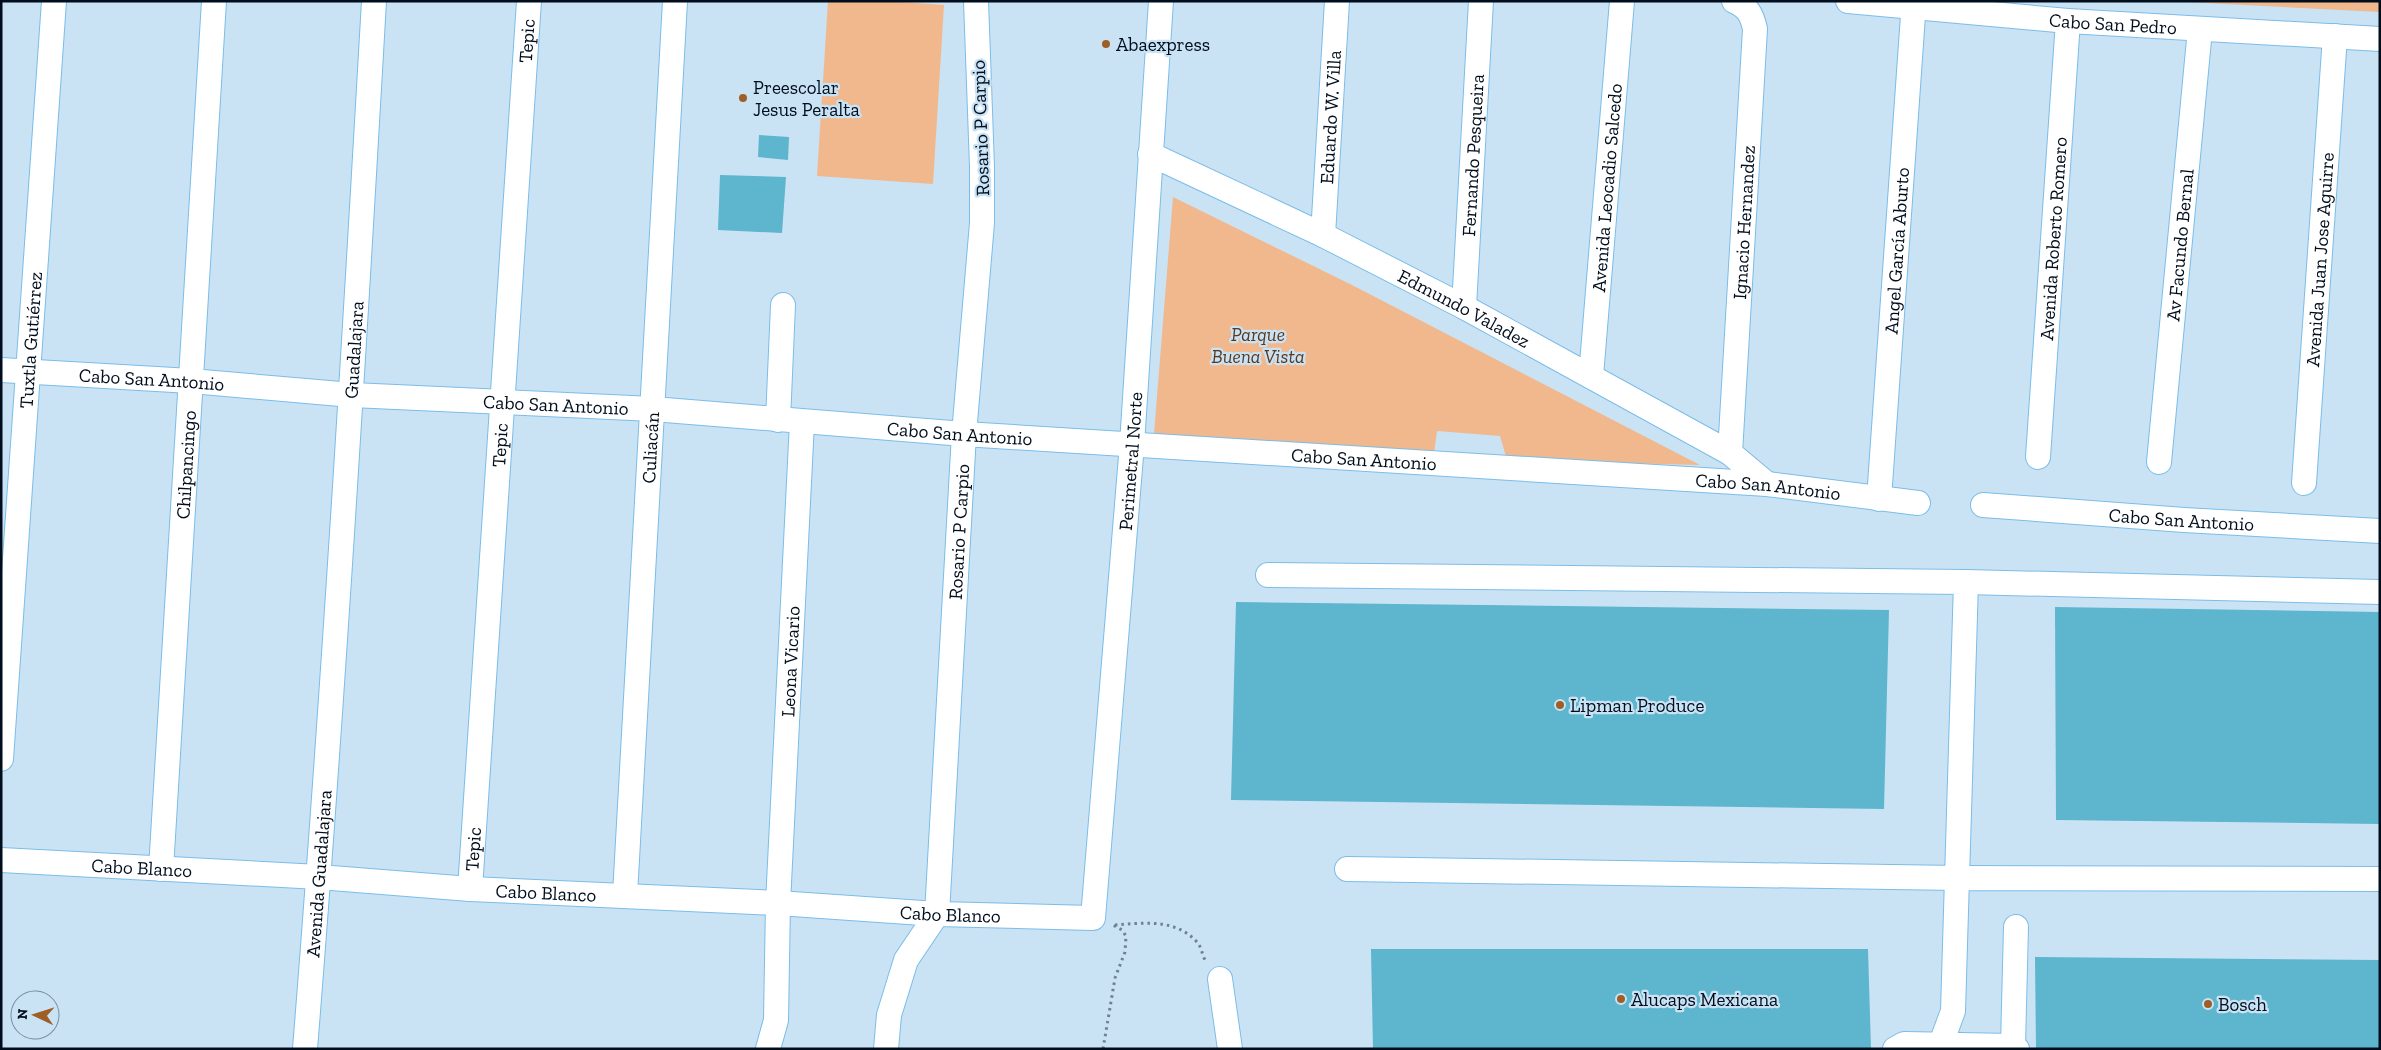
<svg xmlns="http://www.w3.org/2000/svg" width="2381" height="1050" font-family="'Zilla Slab',serif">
<rect width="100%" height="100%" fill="#c9e3f5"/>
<g fill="#f1b88d">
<path d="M828 1H887L944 5 933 184 817 176Z"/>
<path d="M2166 1H2380V12Z"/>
<path d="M1173 197 1352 285 1700 465 1507 460 1500 436 1437 431 1434 453 1154 434Z"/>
</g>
<g fill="#5db5ce">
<path d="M759 135 789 137 788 160 758 157Z"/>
<path d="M720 175 786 177 782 233 718 230Z"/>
<path d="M1236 602 1889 610 1884 809 1231 800Z"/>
<path d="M2055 607 2380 612V824L2056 820Z"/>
<path d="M1371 949H1868L1871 1049H1373Z"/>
<path d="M2035 957 2380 960V1049H2036Z"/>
</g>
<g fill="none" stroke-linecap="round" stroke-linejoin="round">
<defs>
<g id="minor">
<path id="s1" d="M1848 1 2068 21 2380 39"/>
<path id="s2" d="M1150 154 1323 235 1464 307 1730 453 1767 484"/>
<path id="s3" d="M1323 235 1337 1"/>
<path id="s4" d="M1464 307 1481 1"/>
<path id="s5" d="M1 370 191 381 352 395 653 409 964 434 1767 484 1918 503"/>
<path id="s6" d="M1591 376 1622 1"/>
<path d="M778 420 783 305"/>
<path id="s7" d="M1730 453 1755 29C1752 15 1748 7 1734 1"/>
<path id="s8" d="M2038 457 2068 21"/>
<path id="s9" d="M2159 462 2200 29"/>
<path id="s10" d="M2304 483 2335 36"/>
<path id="s11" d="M1879 499 1914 1"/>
<path id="s12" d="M1983 505 2184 520 2380 531"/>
<path d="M1268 575 1966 582 1957 878 1347 869"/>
<path d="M1966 582 2380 592"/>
<path id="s13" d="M1 759 54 1"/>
<path id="s14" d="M1 860 319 877 470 889 778 903 937 914 1093 918 1132 444 1161 1"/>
<path id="s15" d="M161 869 214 1"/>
<path id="s16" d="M470 889 529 1"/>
<path id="s17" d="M625 895 675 1"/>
<path d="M1220 979 1230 1049"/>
<path d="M2013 1046 2016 927"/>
<path id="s18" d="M305 1049C333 700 354 351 374 1"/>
<path id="s19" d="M768 1049 776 1020 778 903 802 422"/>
<path id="s20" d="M886 1049 889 1015 906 960 937 914 964 434 982 223V167L976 1"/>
<path d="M1895 1049 1904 1044 2013 1046 2017 1049"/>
<path d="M1939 1049 1953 1011 1957 878 2380 879"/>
</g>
</defs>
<use href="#minor" stroke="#7bbde8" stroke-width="26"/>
<g stroke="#6e8293" stroke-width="3" stroke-dasharray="2.5 4" stroke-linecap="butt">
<path d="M1115 925C1143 923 1175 918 1197 942 1202 947 1202 957 1207 963"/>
<path d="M1103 1049 1115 978 1125 952 1126 936 1122 930 1113 925"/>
</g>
<use href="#minor" stroke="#fff" stroke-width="24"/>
</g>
<g fill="#9e5e26" stroke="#c9e3f5" stroke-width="2">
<circle cx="1106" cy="44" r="5"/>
<circle cx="743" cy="98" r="5"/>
<circle cx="1560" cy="705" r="5"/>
<circle cx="1621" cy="999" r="5"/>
<circle cx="2208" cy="1004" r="5"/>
</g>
<g text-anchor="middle" stroke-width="4.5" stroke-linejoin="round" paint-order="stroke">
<g font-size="19" fill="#000d1c" stroke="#c9e3f5">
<text dy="7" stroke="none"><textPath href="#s1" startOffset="266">Cabo San Pedro</textPath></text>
<text dy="7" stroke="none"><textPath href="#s16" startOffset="850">Tepic</textPath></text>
<text dy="7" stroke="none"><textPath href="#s3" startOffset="118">Eduardo W. Villa</textPath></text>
<text transform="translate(980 128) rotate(-92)" y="7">Rosario P Carpio</text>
<text dy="7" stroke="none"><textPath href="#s4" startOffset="152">Fernando Pesqueira</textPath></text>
<text dy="7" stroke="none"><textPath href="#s6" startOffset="189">Avenida Leocadio Salcedo</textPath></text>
<text dy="7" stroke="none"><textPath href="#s7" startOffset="231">Ignacio Hernandez</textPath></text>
<text dy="7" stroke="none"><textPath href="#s8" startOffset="219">Avenida Roberto Romero</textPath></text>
<text dy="7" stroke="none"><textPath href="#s9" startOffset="218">Av Facundo Bernal</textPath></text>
<text dy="7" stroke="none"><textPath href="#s11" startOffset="249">Angel García Aburto</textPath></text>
<text dy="7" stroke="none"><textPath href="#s10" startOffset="224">Avenida Juan Jose Aguirre</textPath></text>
<text dy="7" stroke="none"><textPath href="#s2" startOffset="350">Edmundo Valadez</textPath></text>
<text dy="7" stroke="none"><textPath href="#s13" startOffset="420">Tuxtla Gutiérrez</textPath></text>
<text dy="7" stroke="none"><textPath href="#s18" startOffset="701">Guadalajara</textPath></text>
<text dy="7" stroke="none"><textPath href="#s5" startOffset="151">Cabo San Antonio</textPath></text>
<text dy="7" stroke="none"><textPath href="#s5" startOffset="556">Cabo San Antonio</textPath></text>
<text dy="7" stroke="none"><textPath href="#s5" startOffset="961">Cabo San Antonio</textPath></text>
<text dy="7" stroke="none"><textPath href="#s16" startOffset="445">Tepic</textPath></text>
<text dy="7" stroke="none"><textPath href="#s17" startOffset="448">Culiacán</textPath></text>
<text dy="7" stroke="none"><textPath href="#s5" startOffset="1366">Cabo San Antonio</textPath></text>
<text dy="7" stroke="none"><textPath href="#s14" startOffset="1552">Perimetral Norte</textPath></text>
<text dy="7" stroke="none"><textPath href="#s15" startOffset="405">Chilpancingo</textPath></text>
<text dy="7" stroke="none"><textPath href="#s5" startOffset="1771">Cabo San Antonio</textPath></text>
<text dy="7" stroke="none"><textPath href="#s12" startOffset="199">Cabo San Antonio</textPath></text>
<text dy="7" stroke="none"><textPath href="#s20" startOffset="530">Rosario P Carpio</textPath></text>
<text dy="7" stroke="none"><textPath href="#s19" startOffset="389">Leona Vicario</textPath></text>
<text dy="7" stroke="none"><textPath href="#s16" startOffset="40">Tepic</textPath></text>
<text dy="7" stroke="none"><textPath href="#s14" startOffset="141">Cabo Blanco</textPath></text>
<text dy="7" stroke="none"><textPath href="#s18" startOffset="176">Avenida Guadalajara</textPath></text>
<text dy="7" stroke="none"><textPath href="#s14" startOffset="546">Cabo Blanco</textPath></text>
<text dy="7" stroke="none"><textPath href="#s14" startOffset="951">Cabo Blanco</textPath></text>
</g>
<g font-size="19" fill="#000d1c" stroke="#c9e3f5" text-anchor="start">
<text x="1116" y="51">Abaexpress</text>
<text x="753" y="94">Preescolar<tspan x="753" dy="22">Jesus Peralta</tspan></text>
<text x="1570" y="712">Lipman Produce</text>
<text x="1631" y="1006">Alucaps Mexicana</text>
<text x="2218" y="1011">Bosch</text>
</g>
<g font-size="19" font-style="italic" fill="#5b381c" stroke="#c9e3f5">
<text x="1258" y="341">Parque<tspan x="1258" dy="22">Buena Vista</tspan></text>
</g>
</g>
<rect width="2381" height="1050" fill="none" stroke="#000d1c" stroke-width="5"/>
<g transform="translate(35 1015) rotate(274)"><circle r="24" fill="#c9e3f5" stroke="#798d9e"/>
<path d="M0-4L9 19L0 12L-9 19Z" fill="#9e5e26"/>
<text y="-8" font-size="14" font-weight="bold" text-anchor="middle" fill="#000d1c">N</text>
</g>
</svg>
